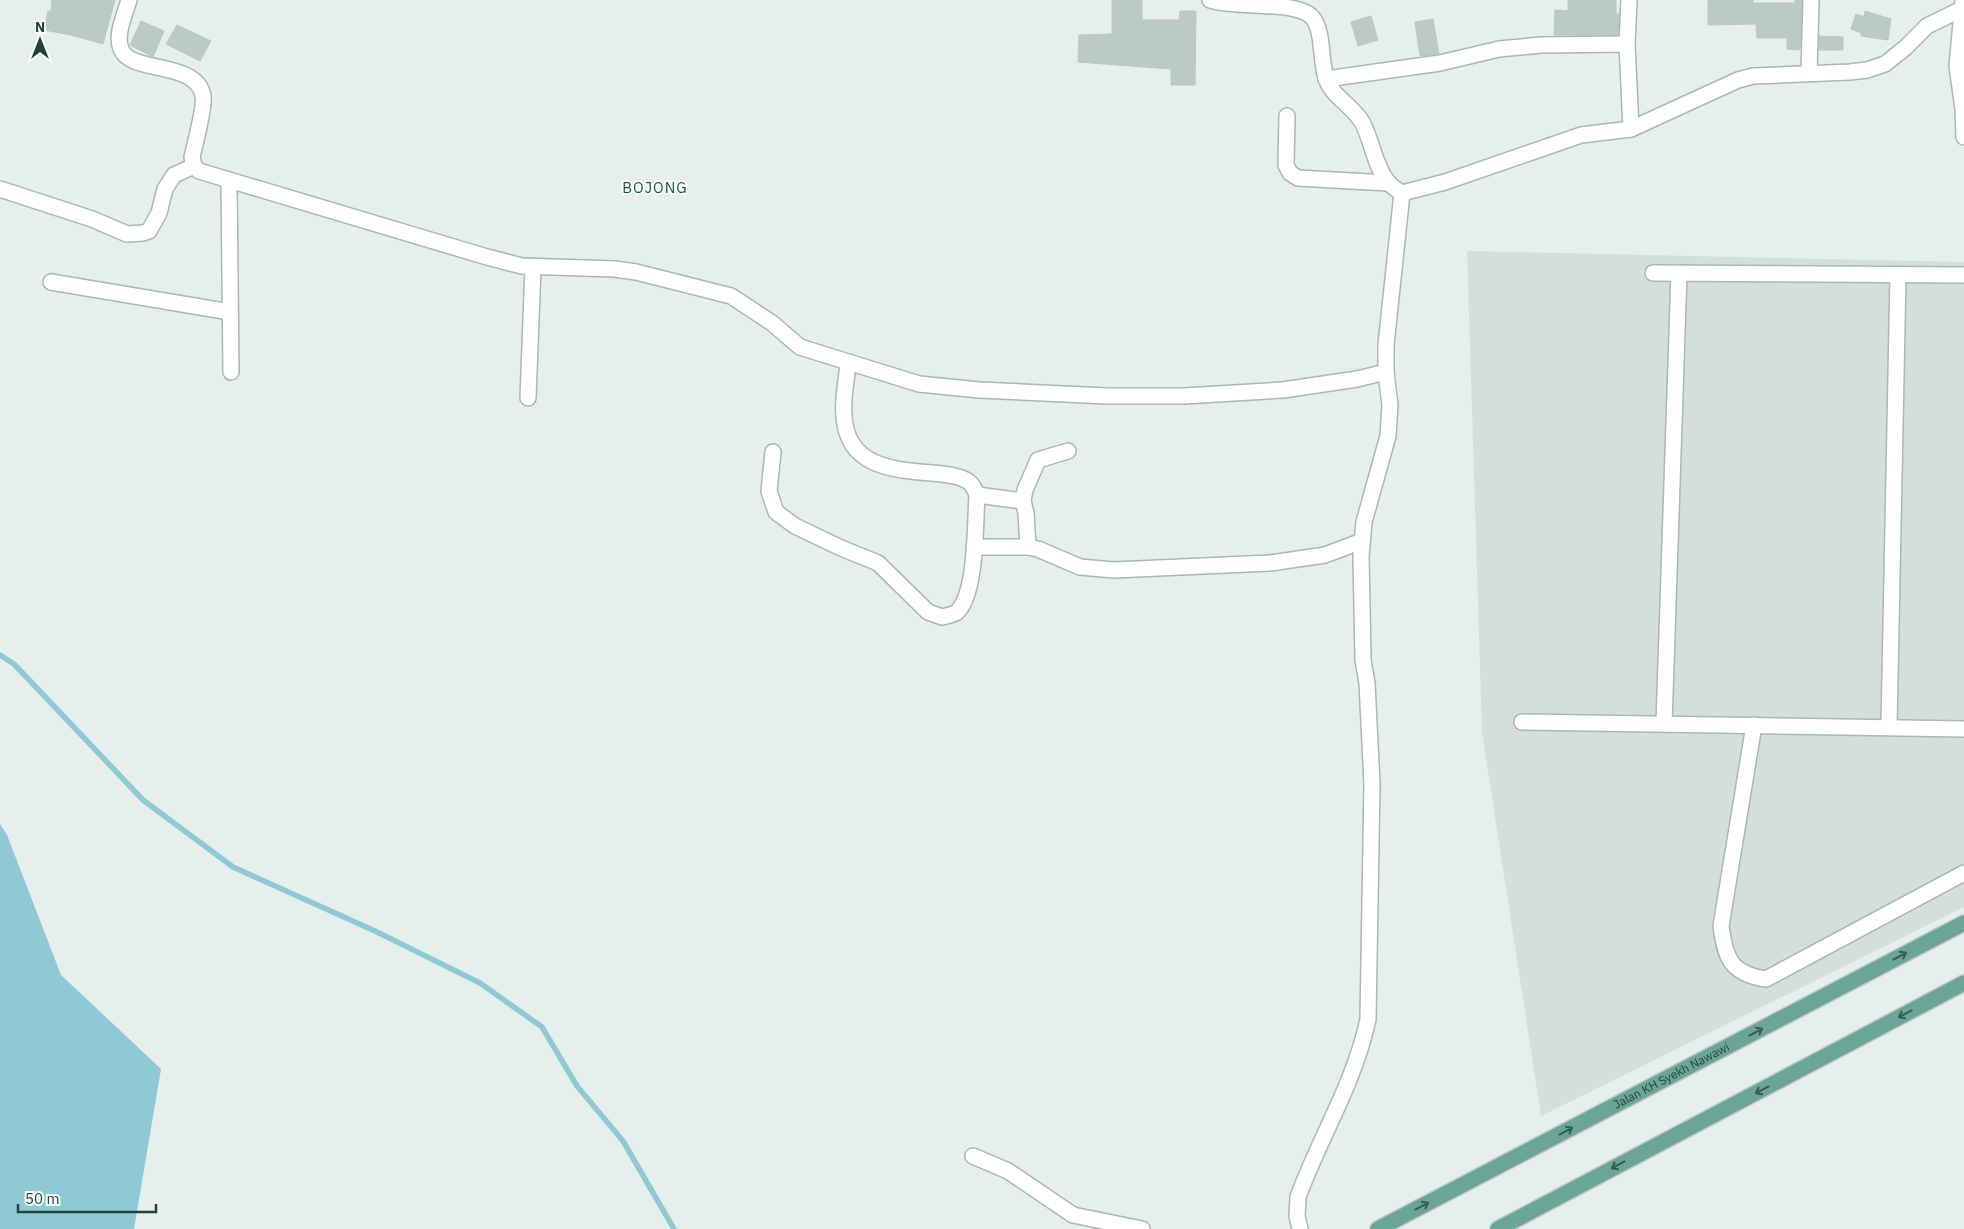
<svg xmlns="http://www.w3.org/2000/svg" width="1964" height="1229" font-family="'IBM Plex Sans',sans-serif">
<rect width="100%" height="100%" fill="#e6efeb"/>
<path fill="#d4dfda" d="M1467 251 1964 262V907L1541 1116 1482 732Z"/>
<path fill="#8ec9d4" d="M0 824 7 835 61 975 161 1069 134 1229H0Z"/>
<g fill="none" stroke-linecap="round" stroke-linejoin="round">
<path stroke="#8ec9d4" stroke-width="5.5" d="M0 655 14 664 143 800 233 867 375 931 480 983 542 1027 577 1086 623 1141 674 1229"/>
</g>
<g fill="#bbcac4" stroke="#b8c9c2">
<path d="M52 0H115L103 44 71 35 44 30 48 11 51 12Z"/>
<path d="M1112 0H1142V20H1179L1180 11H1196L1195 85H1171V69L1078 62 1079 35 1112 34Z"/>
<path d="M1568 0H1616V14H1619L1618 35H1554L1555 10 1568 11Z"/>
<path d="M1708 0H1753V3H1795V0H1802L1800 50 1787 49V38H1757L1756 24 1708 25Z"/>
<path d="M1865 11 1891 19 1888 40 1861 36V33L1851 29 1856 14 1864 17Z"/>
<path d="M1371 16 1378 40 1358 46 1351 22Z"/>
<path d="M1433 19 1439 54 1420 56 1415 22Z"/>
<path d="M141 21 164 31 153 57 130 45Z"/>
<path d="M177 25 211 41 200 61 166 44Z"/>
<path d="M1819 36 1843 37V50H1819Z"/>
</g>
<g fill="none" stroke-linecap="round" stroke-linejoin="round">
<defs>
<g id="minor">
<path d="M129 0C125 14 115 35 121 49 130 74 197 60 203 96 205 105 195 145 192 157L194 166 199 171 487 257 522 266 615 269 636 272 731 296 772 323 800 347 919 384 979 390 1107 396H1184L1283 390 1357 379 1386 372"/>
<path d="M1210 0C1237 9 1292 0 1311 16 1324 28 1320 61 1326 78 1332 97 1352 105 1362 122 1372 140 1374 164 1387 181 1391 186 1397 190 1402 193L1445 182 1581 135 1631 129 1738 80 1753 76 1850 72 1867 70 1885 64 1905 48 1927 26 1964 8"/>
<path d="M1963 1 1957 66 1963 109 1964 137"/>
<path d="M1627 44 1629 0"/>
<path d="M1809 73 1811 0"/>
<path d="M1326 79 1440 63 1499 49 1541 45 1627 44 1631 129"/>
<path d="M1287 116 1286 165 1290 173 1298 178 1388 183"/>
<path d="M229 180 231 372"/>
<path d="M0 189 92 219 127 234 143 233 149 231 159 213 165 189 174 175 194 166"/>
<path d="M1653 273 1964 275"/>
<path d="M51 282 230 312"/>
<path d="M528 398 533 267"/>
<path d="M773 452 769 491 776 512 795 526 841 548 878 563 928 612 942 617C946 616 953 615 957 612 977 593 975 522 977 495 975 490 973 485 969 482 960 475 943 474 932 473 891 470 847 466 844 416 842 399 847 380 848 362"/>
<path d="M977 495 1023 501"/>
<path d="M974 547H1028L1038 549 1080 567 1114 570 1270 563 1325 555 1362 541"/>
<path d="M1028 547 1026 513 1023 501 1025 490 1038 460 1068 451"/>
<path d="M1522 722 1964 729"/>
<path d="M1664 724 1679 273"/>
<path d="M1754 725 1721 926C1725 958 1731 974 1766 979L1964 873"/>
<path d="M1889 727 1898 275"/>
<path d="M973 1156 1008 1171 1073 1215 1142 1229"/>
<path d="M1300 1229 1297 1216 1298 1197C1320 1137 1355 1082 1368 1019L1372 784 1367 683 1363 660 1361 556 1364 522 1388 436 1390 405 1386 372V345L1402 193"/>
</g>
<g id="major">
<path id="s1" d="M1378 1229 1964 923"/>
<path d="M1498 1229 1964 983"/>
</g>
</defs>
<use href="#minor" stroke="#a8b8b2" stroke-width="18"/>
<use href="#major" stroke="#c2cac8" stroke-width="18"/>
<use href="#minor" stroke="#fff" stroke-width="15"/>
<use href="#major" stroke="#6aa596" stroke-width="15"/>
</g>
<defs><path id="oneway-shaft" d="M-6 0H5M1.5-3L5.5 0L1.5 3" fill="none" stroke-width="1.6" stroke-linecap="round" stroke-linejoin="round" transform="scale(1.25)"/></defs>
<g stroke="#365b51">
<use href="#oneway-shaft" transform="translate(1900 956) rotate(-28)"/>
<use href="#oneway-shaft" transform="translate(1905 1014) rotate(152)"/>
<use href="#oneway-shaft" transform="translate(1756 1032) rotate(-28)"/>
<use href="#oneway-shaft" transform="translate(1762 1090) rotate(152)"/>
<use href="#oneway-shaft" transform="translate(1566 1131) rotate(-28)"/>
<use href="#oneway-shaft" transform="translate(1618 1165) rotate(152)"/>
<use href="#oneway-shaft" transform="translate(1422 1206) rotate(-28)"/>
</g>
<g text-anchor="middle" stroke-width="4" stroke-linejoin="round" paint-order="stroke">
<g font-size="12" fill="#24423a" stroke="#f7fbf9">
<text dy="4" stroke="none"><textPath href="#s1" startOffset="331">Jalan KH Syekh Nawawi</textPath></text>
</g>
<g font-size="15" letter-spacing="1" fill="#1f5548" stroke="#f7fbf9">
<text x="655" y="193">BOJONG</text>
</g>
</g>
<g transform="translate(40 40)" stroke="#f7fbf9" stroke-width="4" paint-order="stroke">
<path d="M0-4L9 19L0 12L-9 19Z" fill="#24423a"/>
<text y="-8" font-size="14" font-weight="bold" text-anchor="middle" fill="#24423a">N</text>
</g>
<path d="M18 1204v8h138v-8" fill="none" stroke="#24423a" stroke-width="2.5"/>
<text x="25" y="1204" font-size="15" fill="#24423a" stroke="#f7fbf9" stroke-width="4" paint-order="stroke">50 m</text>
</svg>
